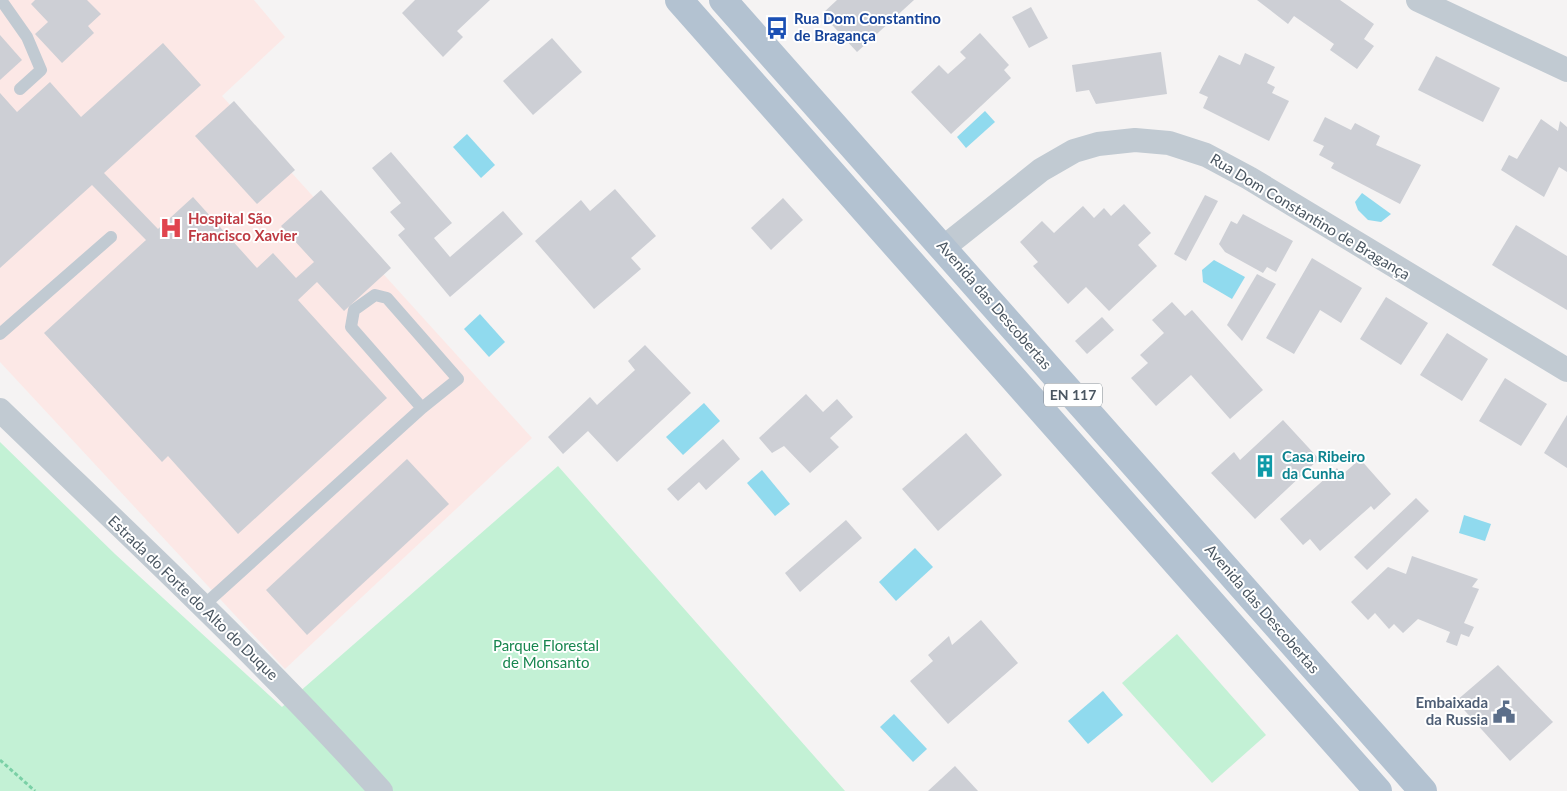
<svg xmlns="http://www.w3.org/2000/svg" width="1567" height="791" font-family="Lato,sans-serif">
<rect width="100%" height="100%" fill="#f5f3f3"/>
<path fill="#fce8e6" d="M0 0H254L285 37 222 96 532 438 285 669 0 362Z"/>
<g fill="#c3f1d5">
<path d="M0 442 115 554 282 707 558 466 845 791H0Z"/>
<path d="M1177 634 1266 735 1212 783 1122 683Z"/>
</g>
<g fill="#90daee">
<path d="M985 111 995 122 966 148 957 137Z"/>
<path d="M467 134 495 165 481 178 453 147Z"/>
<path d="M1362 193 1391 214 1381 222 1368 220 1358 210 1355 202Z"/>
<path d="M1214 260 1245 277 1232 299 1203 282 1202 270Z"/>
<path d="M480 314 505 342 489 357 464 329Z"/>
<path d="M704 403 720 421 683 455 666 437Z"/>
<path d="M762 470 790 504 775 516 747 483Z"/>
<path d="M1464 515 1491 524 1485 541 1459 533Z"/>
<path d="M915 548 933 567 896 601 879 582Z"/>
<path d="M1103 691 1123 715 1088 744 1068 721Z"/>
<path d="M894 714 927 749 913 762 880 727Z"/>
</g>
<g fill="#cdcfd5">
<path d="M35 0H87L101 14 88 26 94 33 62 63 35 34 48 22 31 4Z"/>
<path d="M415 0H490L457 31 463 37 443 57 402 13Z"/>
<path d="M837 0H914L857 52 822 14Z"/>
<path d="M1257 0H1340L1374 24 1364 39 1374 46 1357 69 1330 50 1334 44 1294 16 1288 24Z"/>
<path d="M1031 7 1048 38 1029 48 1012 17Z"/>
<path d="M980 33 1009 65 1004 70 1011 78 951 134 911 92 939 65 948 74 966 58 960 52Z"/>
<path d="M0 35 22 60 0 80Z"/>
<path d="M552 38 582 72 533 115 503 81Z"/>
<path d="M163 43 201 85 104 173 158 229 193 197 257 268 273 253 296 278 314 262 281 226 321 190 391 268 344 311 317 282 298 300 387 398 238 534 168 456 162 462 44 333 146 240 92 185 0 268V93L17 112 50 82 81 117Z"/>
<path d="M1161 52 1167 94 1096 104 1089 90 1076 92 1072 65Z"/>
<path d="M1245 53 1275 67 1267 83 1275 87 1272 93 1289 101 1269 141 1203 108 1208 97 1199 93 1219 55 1240 65Z"/>
<path d="M1436 56 1500 88 1483 122 1418 90Z"/>
<path d="M234 101 295 170 257 204 195 136Z"/>
<path d="M1325 117 1351 130 1355 123 1380 136 1376 145 1421 165 1400 204 1331 168 1334 163 1319 155 1324 146 1313 141Z"/>
<path d="M1541 119 1558 131 1560 121 1567 127V172L1559 167 1544 197 1501 170 1509 155 1517 159Z"/>
<path d="M391 152 452 223 434 238 450 257 503 211 523 234 450 297 398 235 405 229 390 212 401 203 372 168Z"/>
<path d="M615 189 656 236 631 258 641 269 594 309 535 241 581 200 590 211Z"/>
<path d="M1205 195 1218 201 1186 261 1174 254Z"/>
<path d="M783 198 803 220 771 250 751 228Z"/>
<path d="M1124 204 1151 233 1138 245 1157 266 1109 311 1086 287 1068 304 1033 266 1038 262 1020 242 1042 221 1054 233 1083 206 1094 218 1104 208 1111 216Z"/>
<path d="M1243 214 1293 241 1276 272 1267 267 1263 273 1225 252 1219 244 1231 221 1237 224Z"/>
<path d="M1516 225 1567 256V310L1492 265Z"/>
<path d="M1312 258 1362 288 1341 323 1320 310 1294 354 1266 338Z"/>
<path d="M1257 274 1276 284 1242 341 1227 325Z"/>
<path d="M1386 297 1428 323 1401 365 1360 339Z"/>
<path d="M1172 302 1185 316 1192 310 1263 390 1230 419 1191 375 1156 406 1131 378 1148 363 1140 355 1164 333 1152 320Z"/>
<path d="M1102 317 1114 330 1087 354 1075 341Z"/>
<path d="M1447 333 1488 359 1462 401 1420 375Z"/>
<path d="M645 345 691 393 617 462 588 431 563 454 548 437 590 397 597 405 635 370 628 361Z"/>
<path d="M1505 378 1547 404 1521 446 1479 421Z"/>
<path d="M806 394 823 412 837 399 853 417 830 438 839 447 810 473 784 446 772 453 759 438Z"/>
<path d="M1567 415V468L1544 453Z"/>
<path d="M1283 420 1319 459 1255 519 1211 473 1234 452 1240 460Z"/>
<path d="M966 433 1002 475 938 531 902 489Z"/>
<path d="M723 439 740 459 706 490 699 482 678 501 667 489Z"/>
<path d="M407 459 449 504 307 635 266 590Z"/>
<path d="M1360 459 1391 494 1374 510 1371 506 1320 551 1310 539 1303 545 1280 519 1337 468 1342 475Z"/>
<path d="M1416 498 1429 511 1367 570 1354 557Z"/>
<path d="M846 520 862 538 800 592 785 573Z"/>
<path d="M1412 556 1478 579 1472 587 1479 589 1464 623 1474 627 1469 637 1461 634 1457 646 1446 642 1450 632 1418 619 1403 633 1394 624 1389 629 1375 613 1368 620 1351 602 1388 567 1406 574Z"/>
<path d="M981 620 1018 663 948 724 910 681 933 661 928 655 949 636 952 645Z"/>
<path d="M1498 665 1553 722 1510 761 1456 701Z"/>
<path d="M955 766 978 791H928Z"/>
</g>
<g fill="none" stroke-linecap="round" stroke-linejoin="round">
<path stroke="#7ad0a6" stroke-width="3" stroke-dasharray="4 2.5" stroke-linecap="butt" d="M0 760 35 791"/>
<g stroke="#c1cad2" stroke-width="12">
<path d="M1 0 27 37 41 70 20 89"/>
<path d="M0 334 111 237"/>
<path d="M203 606 422 408 351 327 354 310 375 295 387 298 458 379 422 408"/>
</g>
<g stroke="#c1cad2" stroke-width="24">
<path d="M1418 0 1567 70"/>
<path d="M943 248 1041 170 1074 151 1098 144 1135 140 1169 143 1206 155 1249 178 1567 370"/>
<path d="M0 410C129 535 261 657 381 791"/>
</g>
<g stroke="#b3c2d1" stroke-width="28">
<path d="M679 0 1378 791"/>
<path d="M723 0 1423 791"/>
</g>
</g>
<defs>
<symbol id="bus-bare" viewBox="-9 -9 18 18"><path d="M-5-6H5V4H4V6H2V4H-2V6H-4V4H-5ZM-3.5-4V0h7V-4ZM-3.5 1.2v1.5H-2V1.2ZM2 1.2v1.5H3.5V1.2Z" fill="#1a4fb4" stroke="#fff" stroke-width="2.5" paint-order="stroke"/></symbol>
<symbol id="hospital-bare" viewBox="-9 -9 18 18"><path d="M-5-5h3v3.5h4V-5h3V5h-3V1.5h-4V5h-3Z" fill="#e0444e" stroke="#fff" stroke-width="2.5" paint-order="stroke"/></symbol>
<symbol id="building-bare" viewBox="-9 -9 18 18"><path d="M-4-6H4V6H1V3H-1V6H-4ZM-2.5-4.3h1.7v1.8h-1.7ZM.8-4.3h1.7v1.8H.8ZM-2.5-1h1.7V.8h-1.7ZM.8-1h1.7V.8H.8Z" fill="#0f9aa8" stroke="#fff" stroke-width="2.5" paint-order="stroke"/></symbol>
<symbol id="civic-bare" viewBox="-9 -9 18 18"><path d="M-.6-6.5H3V-4.5H.6V-3L4-1V1h2V6H-6V1h2V-1L-.6-3ZM-1.2 2.5V6h2.4V2.5Z" fill="#5c6f8a" stroke="#fff" stroke-width="2.5" paint-order="stroke"/></symbol>
</defs>
<g fill-rule="evenodd">
<use href="#bus-bare" x="761" y="12" width="32" height="32"/>
<use href="#hospital-bare" x="155" y="212" width="32" height="32"/>
<use href="#building-bare" x="1249" y="450" width="32" height="32"/>
<use href="#civic-bare" x="1488" y="696" width="32" height="32"/>
</g>
<g text-anchor="middle" stroke-width="4" stroke-linejoin="round" paint-order="stroke">
<rect fill="#fff" stroke="#808990" stroke-width="1" x="1044" y="383.5" width="58" height="23" rx="4"/>
<g font-size="14" font-weight="bold" fill="#4a5661">
<text x="1073" y="400">EN 117</text>
</g>
<g font-size="15" font-weight="bold" fill="#164399" stroke="#fff" text-anchor="start">
<text x="794" y="24">Rua Dom Constantino<tspan x="794" dy="17">de Bragança</tspan></text>
</g>
<g font-size="15" fill="#4a5661" stroke="#fff">
<text transform="translate(1310 217) rotate(31)" y="5">Rua Dom Constantino de Bragança</text>
<text transform="translate(994 305) rotate(49)" y="5">Avenida das Descobertas</text>
<text transform="translate(193 598) rotate(44)" y="5">Estrada do Forte do Alto do Duque</text>
<text transform="translate(1262 609) rotate(49)" y="5">Avenida das Descobertas</text>
</g>
<g font-size="15" font-weight="bold" fill="#be3a42" stroke="#fff" text-anchor="start">
<text x="188" y="224">Hospital São<tspan x="188" dy="17">Francisco Xavier</tspan></text>
</g>
<g font-size="15" font-weight="bold" fill="#0d838f" stroke="#fff" text-anchor="start">
<text x="1282" y="462">Casa Ribeiro<tspan x="1282" dy="17">da Cunha</tspan></text>
</g>
<g font-size="15" fill="#17864f" stroke="#fff">
<text x="546" y="651">Parque Florestal<tspan x="546" dy="17">de Monsanto</tspan></text>
</g>
<g font-size="15" font-weight="bold" fill="#4e5e75" stroke="#fff" text-anchor="end">
<text x="1488" y="708">Embaixada<tspan x="1488" dy="17">da Russia</tspan></text>
</g>
</g>
</svg>
